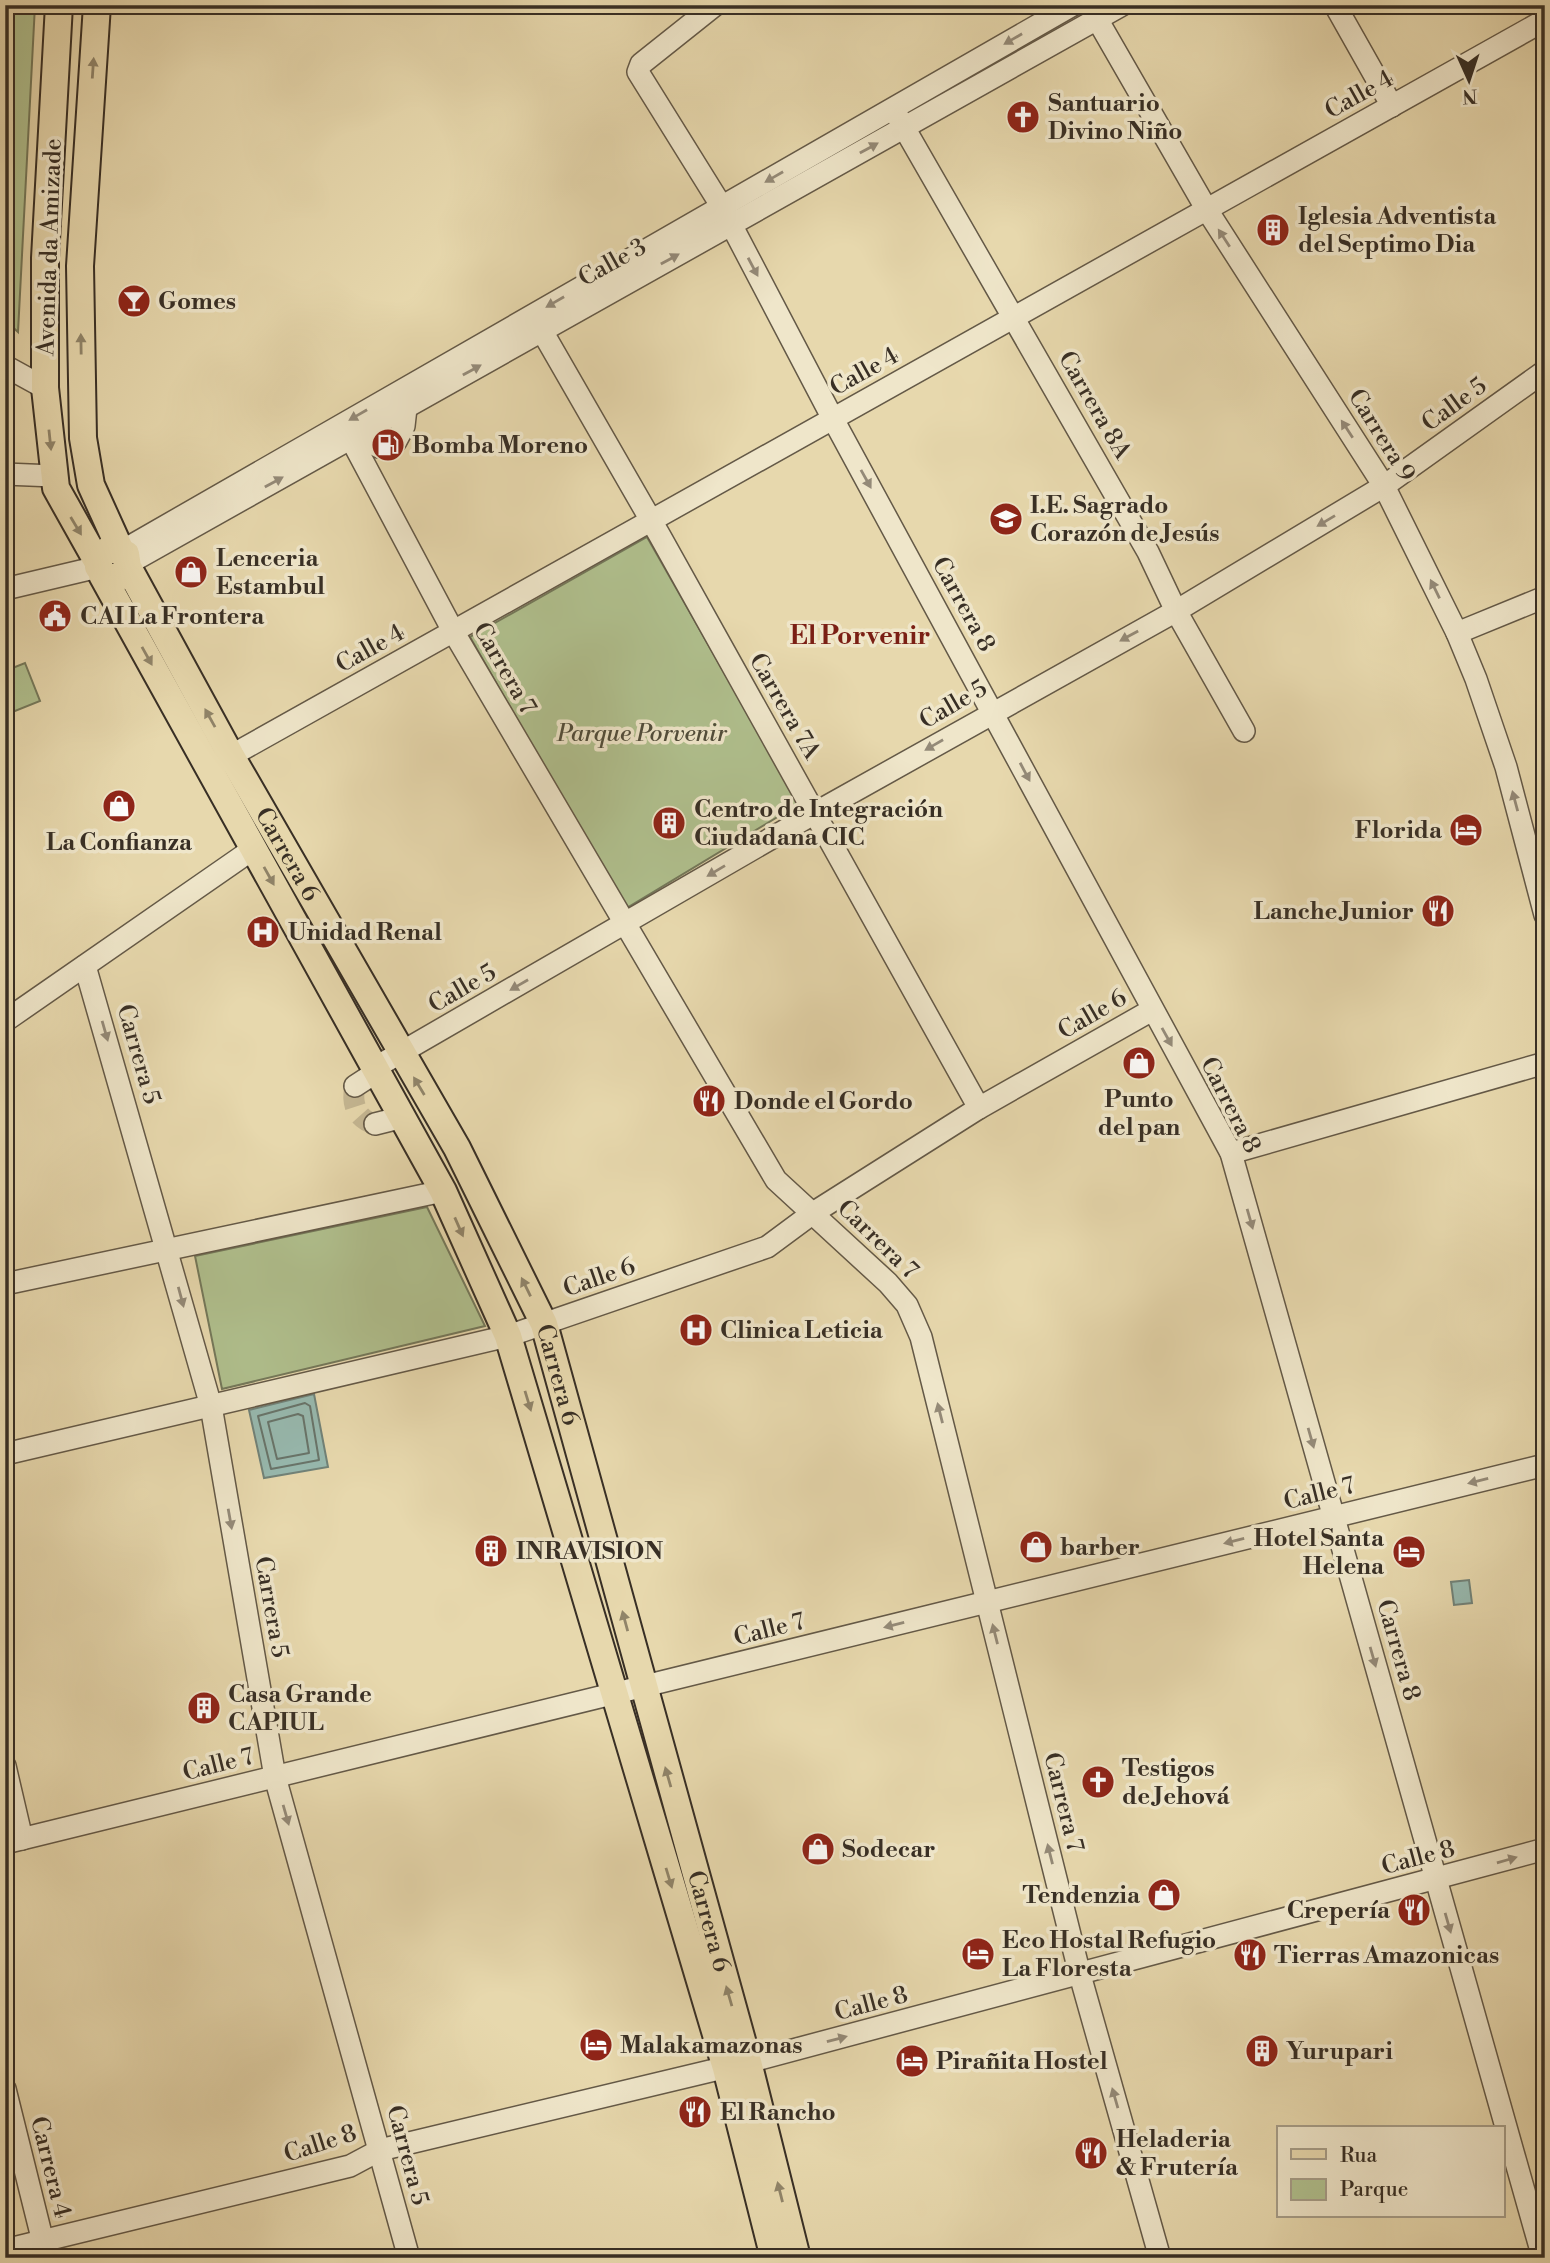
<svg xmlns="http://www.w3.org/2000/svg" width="1550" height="2263" font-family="'Libre Bodoni',serif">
<rect width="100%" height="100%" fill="#e7d8ad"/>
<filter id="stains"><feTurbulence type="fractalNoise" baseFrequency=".00286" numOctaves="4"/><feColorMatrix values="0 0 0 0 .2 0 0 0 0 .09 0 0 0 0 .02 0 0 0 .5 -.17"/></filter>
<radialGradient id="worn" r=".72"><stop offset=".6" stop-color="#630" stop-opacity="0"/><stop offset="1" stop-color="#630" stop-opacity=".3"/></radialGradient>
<g fill="#b0c08e" stroke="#74785a" stroke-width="2">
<path d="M15 5H35L18 332 5 320V11Z"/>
<path d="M647 537 799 804 625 909 470 637Z"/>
<path d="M25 663 40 701 5 715V671Z"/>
<path d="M427 1207 485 1326 222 1389 195 1256Z"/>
</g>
<g fill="#97b9af" stroke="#718278" stroke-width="2">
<path d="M314 1394 328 1467 264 1478 249 1410Z"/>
<path d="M1469 1580 1472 1603 1454 1605 1451 1582Z"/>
</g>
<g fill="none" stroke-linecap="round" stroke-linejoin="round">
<g stroke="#68746a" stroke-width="2">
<path d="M305 1403 310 1406 319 1460 271 1469 258 1416Z"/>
<path d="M298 1414 303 1416 309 1453 277 1459 268 1422Z"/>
</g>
<path stroke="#c4b692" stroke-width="21" stroke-dasharray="21 10" stroke-linecap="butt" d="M355 1086C351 1105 357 1119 375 1124"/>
<defs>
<g id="minor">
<path d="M715 5 641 64 638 72 722 207 833 419 1231 1153 1543 2258"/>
<path d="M1335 5 1392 106"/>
<path d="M1097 19 1207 210 1384 486 1457 633 1476 679 1506 767 1545 915"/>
<path d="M898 117 1148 552 1176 611 1244 731"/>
<path d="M542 331 660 536 979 1108"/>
<path d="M5 366 45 388"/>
<path d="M357 435 379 447"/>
<path d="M351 439 453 631 776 1180 888 1283 907 1305 921 1337 1080 1975 1160 2258"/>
<path d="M396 441 404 426 406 408"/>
<path d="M5 474 54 476"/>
<path d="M122 551 1073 5"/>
<path d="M129 563 1122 5"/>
<path d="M5 589 98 567"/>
<path d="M1457 633 1545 597"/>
<path d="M218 763 1545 20"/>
<path d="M85 966 211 1406 275 1777 409 2258"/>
<path d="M5 1021 253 849"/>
<path d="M376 1067 815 813 1176 611 1384 486 1545 371"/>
<path d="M355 1086 378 1071"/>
<path d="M375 1124 403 1117"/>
<path d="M1231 1153 1545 1063"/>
<path d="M5 1284 443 1191"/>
<path d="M5 1454 508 1336 767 1247 813 1213 979 1108 1152 1010"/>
<path d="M5 1766 22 1839"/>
<path d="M5 1843 1545 1465"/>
<path d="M5 2089 47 2258"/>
<path d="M5 2250 350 2166 380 2150 748 2062 1545 1849"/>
</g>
<g id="major">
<path d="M59 5 45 258V388L56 488 98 563"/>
<path d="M97 5 80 266 83 438 91 485 120 549"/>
<path id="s1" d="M128 567 119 577H106L98 567 99 558 110 548 126 554 128 567 231 756 457 1148 544 1324 748 2062 797 2258"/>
<path d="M102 575 443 1191 508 1336 726 2068 774 2258"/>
</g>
</defs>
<use href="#minor" stroke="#645947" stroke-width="24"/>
<use href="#major" stroke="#382f25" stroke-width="30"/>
<use href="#minor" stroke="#efe6ca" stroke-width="21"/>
<use href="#major" stroke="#e7d8ad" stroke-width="26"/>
</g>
<defs><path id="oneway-solid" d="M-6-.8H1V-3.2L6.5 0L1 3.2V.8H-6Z" transform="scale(1.75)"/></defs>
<g fill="#948a78">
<use href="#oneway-solid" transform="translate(1013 39) rotate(150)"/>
<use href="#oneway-solid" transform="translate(869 148) rotate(-29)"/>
<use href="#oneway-solid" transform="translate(774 177) rotate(150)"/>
<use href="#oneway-solid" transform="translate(1224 238) rotate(-123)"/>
<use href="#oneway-solid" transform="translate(670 259) rotate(-29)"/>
<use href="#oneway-solid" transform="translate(753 267) rotate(62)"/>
<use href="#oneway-solid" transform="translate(555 302) rotate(150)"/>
<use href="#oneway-solid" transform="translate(472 370) rotate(-29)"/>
<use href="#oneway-solid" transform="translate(358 415) rotate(150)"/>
<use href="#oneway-solid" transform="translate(1347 429) rotate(-123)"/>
<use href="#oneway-solid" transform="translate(866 479) rotate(61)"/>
<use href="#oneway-solid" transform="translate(274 482) rotate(-29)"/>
<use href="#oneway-solid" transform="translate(1326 521) rotate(149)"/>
<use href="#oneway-solid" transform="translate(1435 589) rotate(-116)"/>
<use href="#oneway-solid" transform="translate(1129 636) rotate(151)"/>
<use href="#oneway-solid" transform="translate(934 745) rotate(150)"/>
<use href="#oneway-solid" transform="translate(1025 772) rotate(62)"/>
<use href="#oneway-solid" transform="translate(1515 801) rotate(-105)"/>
<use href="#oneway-solid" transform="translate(716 871) rotate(149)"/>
<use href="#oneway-solid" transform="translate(519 985) rotate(150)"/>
<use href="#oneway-solid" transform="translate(105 1031) rotate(74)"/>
<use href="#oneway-solid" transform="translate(1167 1037) rotate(61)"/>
<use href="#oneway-solid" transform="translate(1250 1219) rotate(74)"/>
<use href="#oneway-solid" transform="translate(181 1297) rotate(75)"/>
<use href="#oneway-solid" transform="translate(940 1413) rotate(-104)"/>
<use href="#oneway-solid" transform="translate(1311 1438) rotate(74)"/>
<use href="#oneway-solid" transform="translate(1478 1481) rotate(166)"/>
<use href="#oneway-solid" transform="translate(230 1519) rotate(80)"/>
<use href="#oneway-solid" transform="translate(1234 1541) rotate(166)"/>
<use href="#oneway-solid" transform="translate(894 1625) rotate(166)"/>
<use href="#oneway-solid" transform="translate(995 1634) rotate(-104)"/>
<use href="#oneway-solid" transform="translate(1373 1657) rotate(74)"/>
<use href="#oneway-solid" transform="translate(286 1815) rotate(74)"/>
<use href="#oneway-solid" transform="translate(1050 1854) rotate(-104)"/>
<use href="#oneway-solid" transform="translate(1507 1860) rotate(-16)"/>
<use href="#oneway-solid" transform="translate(1448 1923) rotate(74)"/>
<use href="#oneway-solid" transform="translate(837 2039) rotate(-15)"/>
<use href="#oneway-solid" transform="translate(1115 2098) rotate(-106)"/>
</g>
<g fill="#908469">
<use href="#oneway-solid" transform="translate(93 68) rotate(-86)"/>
<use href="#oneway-solid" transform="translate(81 344) rotate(-91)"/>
<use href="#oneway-solid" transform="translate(50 440) rotate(84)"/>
<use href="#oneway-solid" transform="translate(76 526) rotate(59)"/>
<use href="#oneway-solid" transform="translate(147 656) rotate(61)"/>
<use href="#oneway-solid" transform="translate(210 718) rotate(-119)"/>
<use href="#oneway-solid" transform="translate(269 876) rotate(61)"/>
<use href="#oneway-solid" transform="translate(419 1086) rotate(-121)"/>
<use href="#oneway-solid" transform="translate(459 1227) rotate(66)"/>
<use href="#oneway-solid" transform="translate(526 1287) rotate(-116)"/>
<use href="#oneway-solid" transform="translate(528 1401) rotate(73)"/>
<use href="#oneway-solid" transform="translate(625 1621) rotate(-105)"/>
<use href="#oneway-solid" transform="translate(668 1777) rotate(-106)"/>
<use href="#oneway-solid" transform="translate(669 1878) rotate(73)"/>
<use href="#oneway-solid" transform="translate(729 1996) rotate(-106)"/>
<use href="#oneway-solid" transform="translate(780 2192) rotate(-104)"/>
</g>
<defs>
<symbol id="church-disc" viewBox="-11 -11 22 22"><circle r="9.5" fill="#8f2418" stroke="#efe6ca"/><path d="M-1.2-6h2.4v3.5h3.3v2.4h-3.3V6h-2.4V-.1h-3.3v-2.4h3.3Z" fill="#fff"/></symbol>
<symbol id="building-disc" viewBox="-11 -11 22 22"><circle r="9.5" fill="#8f2418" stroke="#efe6ca"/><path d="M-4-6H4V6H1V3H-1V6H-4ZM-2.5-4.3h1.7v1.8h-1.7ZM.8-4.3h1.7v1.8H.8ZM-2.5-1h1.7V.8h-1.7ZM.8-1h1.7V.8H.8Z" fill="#fff"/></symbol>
<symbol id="bar-disc" viewBox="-11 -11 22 22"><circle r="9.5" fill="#8f2418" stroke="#efe6ca"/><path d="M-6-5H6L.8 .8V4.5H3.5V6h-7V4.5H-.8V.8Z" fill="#fff"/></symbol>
<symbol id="fuel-disc" viewBox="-11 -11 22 22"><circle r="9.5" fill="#8f2418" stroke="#efe6ca"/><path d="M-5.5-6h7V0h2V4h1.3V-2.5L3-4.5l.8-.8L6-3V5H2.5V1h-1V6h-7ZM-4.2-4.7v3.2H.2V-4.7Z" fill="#fff"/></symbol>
<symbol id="school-disc" viewBox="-11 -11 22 22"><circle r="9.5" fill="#8f2418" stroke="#efe6ca"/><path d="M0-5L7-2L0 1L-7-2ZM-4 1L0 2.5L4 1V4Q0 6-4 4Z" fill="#fff"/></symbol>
<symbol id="shop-disc" viewBox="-11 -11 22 22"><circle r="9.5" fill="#8f2418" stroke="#efe6ca"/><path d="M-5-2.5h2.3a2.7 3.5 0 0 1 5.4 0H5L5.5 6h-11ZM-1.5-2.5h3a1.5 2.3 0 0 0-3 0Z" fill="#fff"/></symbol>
<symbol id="civic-disc" viewBox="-11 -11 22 22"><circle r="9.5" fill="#8f2418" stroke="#efe6ca"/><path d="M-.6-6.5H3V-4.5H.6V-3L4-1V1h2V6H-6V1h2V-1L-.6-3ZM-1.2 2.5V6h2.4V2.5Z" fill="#fff"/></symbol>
<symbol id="hotel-disc" viewBox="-11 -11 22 22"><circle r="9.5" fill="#8f2418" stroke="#efe6ca"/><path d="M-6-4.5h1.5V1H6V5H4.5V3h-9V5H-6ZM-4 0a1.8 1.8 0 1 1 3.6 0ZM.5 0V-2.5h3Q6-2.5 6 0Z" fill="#fff"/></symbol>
<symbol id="restaurant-disc" viewBox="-11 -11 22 22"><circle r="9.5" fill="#8f2418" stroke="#efe6ca"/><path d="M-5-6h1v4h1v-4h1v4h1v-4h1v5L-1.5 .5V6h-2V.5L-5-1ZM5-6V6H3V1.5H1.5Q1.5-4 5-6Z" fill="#fff"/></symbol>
<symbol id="hospital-disc" viewBox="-11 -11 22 22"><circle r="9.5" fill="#8f2418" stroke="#efe6ca"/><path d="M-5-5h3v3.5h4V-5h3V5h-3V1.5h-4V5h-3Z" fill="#fff"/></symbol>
</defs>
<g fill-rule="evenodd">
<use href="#church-disc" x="1004" y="98" width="38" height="38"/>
<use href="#building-disc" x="1254" y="211" width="38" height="38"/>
<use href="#bar-disc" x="115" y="282" width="38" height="38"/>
<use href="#fuel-disc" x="369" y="426" width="38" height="38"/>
<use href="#school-disc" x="987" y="500" width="38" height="38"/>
<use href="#shop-disc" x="172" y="553" width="38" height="38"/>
<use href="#civic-disc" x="36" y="597" width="38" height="38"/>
<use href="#shop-disc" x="100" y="787" width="38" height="38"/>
<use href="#building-disc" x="650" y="804" width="38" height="38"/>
<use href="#hotel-disc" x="1447" y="811" width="38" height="38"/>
<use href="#restaurant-disc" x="1419" y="892" width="38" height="38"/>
<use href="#hospital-disc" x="244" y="913" width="38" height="38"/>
<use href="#shop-disc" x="1120" y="1044" width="38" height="38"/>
<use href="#restaurant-disc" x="690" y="1082" width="38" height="38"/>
<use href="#hospital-disc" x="677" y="1311" width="38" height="38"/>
<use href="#shop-disc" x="1017" y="1528" width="38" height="38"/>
<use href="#building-disc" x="472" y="1532" width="38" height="38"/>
<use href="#hotel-disc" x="1390" y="1533" width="38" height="38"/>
<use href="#building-disc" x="185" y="1689" width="38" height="38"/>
<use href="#church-disc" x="1079" y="1763" width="38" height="38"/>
<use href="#shop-disc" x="799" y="1830" width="38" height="38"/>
<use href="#shop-disc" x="1145" y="1876" width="38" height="38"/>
<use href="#restaurant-disc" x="1395" y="1891" width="38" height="38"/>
<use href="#hotel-disc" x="959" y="1935" width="38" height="38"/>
<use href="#restaurant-disc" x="1231" y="1936" width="38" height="38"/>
<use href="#hotel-disc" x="577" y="2026" width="38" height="38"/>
<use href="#building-disc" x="1243" y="2032" width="38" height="38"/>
<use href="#hotel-disc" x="893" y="2042" width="38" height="38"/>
<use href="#restaurant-disc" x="676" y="2093" width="38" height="38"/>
<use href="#restaurant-disc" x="1072" y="2134" width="38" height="38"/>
</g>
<g text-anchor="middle" stroke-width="7" stroke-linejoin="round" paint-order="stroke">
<g font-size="24" fill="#382f25" stroke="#efe6ca">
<text transform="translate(1359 94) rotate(-29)" y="8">Calle 4</text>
<text transform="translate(49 247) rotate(-88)" y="8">Avenida da Amizade</text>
<text transform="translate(612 262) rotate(-29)" y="8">Calle 3</text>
<text transform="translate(864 371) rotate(-29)" y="8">Calle 4</text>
<text transform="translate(1454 404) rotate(-36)" y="8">Calle 5</text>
<text transform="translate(1095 405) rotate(60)" y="8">Carrera 8A</text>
<text transform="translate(1382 435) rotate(58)" y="8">Carrera 9</text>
<text transform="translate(964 604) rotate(61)" y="8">Carrera 8</text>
<text transform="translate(370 648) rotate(-29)" y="8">Calle 4</text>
<text transform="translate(505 668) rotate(60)" y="8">Carrera 7</text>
<text transform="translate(953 704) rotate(-30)" y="8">Calle 5</text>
<text transform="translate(785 706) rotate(60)" y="8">Carrera 7A</text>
<text dy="8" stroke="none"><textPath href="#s1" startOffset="422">Carrera 6</textPath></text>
<text transform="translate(462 988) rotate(-30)" y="8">Calle 5</text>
<text transform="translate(1092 1014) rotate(-30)" y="8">Calle 6</text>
<text transform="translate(139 1054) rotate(74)" y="8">Carrera 5</text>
<text transform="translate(1231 1105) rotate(63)" y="8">Carrera 8</text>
<text transform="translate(878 1239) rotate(44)" y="8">Carrera 7</text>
<text transform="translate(599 1277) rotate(-19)" y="8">Calle 6</text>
<text dy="8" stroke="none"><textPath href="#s1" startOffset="1010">Carrera 6</textPath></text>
<text transform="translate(1319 1493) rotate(-14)" y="8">Calle 7</text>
<text transform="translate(272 1607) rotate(80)" y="8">Carrera 5</text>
<text transform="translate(769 1629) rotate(-14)" y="8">Calle 7</text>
<text transform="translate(1399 1650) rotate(74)" y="8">Carrera 8</text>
<text transform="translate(218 1764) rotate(-14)" y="8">Calle 7</text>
<text transform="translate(1064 1802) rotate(76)" y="8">Carrera 7</text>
<text transform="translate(1418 1857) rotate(-15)" y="8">Calle 8</text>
<text dy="8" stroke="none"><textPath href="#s1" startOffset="1577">Carrera 6</textPath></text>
<text transform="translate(871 2003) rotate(-15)" y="8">Calle 8</text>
<text transform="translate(320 2143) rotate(-18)" y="8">Calle 8</text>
<text transform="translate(408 2155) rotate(75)" y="8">Carrera 5</text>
<text transform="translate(51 2167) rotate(76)" y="8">Carrera 4</text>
</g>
<g font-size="24" font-weight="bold" fill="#382f25" stroke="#efe6ca" text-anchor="start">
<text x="1048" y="111">Santuario<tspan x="1048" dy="28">Divino Niño</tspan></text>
<text x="1298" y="224">Iglesia Adventista<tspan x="1298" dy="28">del Septimo Dia</tspan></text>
<text x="158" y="309">Gomes</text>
<text x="412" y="453">Bomba Moreno</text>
<text x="1030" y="513">I.E. Sagrado<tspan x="1030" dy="28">Corazón de Jesús</tspan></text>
<text x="216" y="566">Lenceria<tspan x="216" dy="28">Estambul</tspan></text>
<text x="80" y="624">CAI La Frontera</text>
<text x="694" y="817">Centro de Integración<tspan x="694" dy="28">Ciudadana CIC</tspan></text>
<text x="1442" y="838" text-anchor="end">Florida</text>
<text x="119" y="850" text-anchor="middle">La Confianza</text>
<text x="1414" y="919" text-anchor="end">Lanche Junior</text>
<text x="288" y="940">Unidad Renal</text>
<text x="1139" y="1107" text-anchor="middle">Punto<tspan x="1139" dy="28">del pan</tspan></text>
<text x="734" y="1109">Donde el Gordo</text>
<text x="720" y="1338">Clinica Leticia</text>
<text x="1384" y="1546" text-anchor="end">Hotel Santa<tspan x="1384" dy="28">Helena</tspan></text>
<text x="1060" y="1555">barber</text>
<text x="516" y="1559">INRAVISION</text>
<text x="228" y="1702">Casa Grande<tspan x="228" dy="28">CAPIUL</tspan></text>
<text x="1122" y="1776">Testigos<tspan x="1122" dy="28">de Jehová</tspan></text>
<text x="842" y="1857">Sodecar</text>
<text x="1140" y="1903" text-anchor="end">Tendenzia</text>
<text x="1390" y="1918" text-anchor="end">Crepería</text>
<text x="1002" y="1948">Eco Hostal Refugio<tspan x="1002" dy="28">La Floresta</tspan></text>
<text x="1274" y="1963">Tierras Amazonicas</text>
<text x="620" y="2053">Malakamazonas</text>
<text x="1286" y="2059">Yurupari</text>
<text x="936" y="2069">Pirañita Hostel</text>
<text x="720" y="2120">El Rancho</text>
<text x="1116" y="2147">Heladeria<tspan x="1116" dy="28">&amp; Frutería</tspan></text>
</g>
<g font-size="24" font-style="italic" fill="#504c3a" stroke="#efe6ca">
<text x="642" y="741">Parque Porvenir</text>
</g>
<g font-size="26" font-weight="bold" fill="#7a1f14" stroke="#efe6ca">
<text x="860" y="644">El Porvenir</text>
</g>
</g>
<rect width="1550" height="2263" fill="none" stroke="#e7d8ad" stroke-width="28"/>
<rect x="7" y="7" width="1536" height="2249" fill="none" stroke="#382f25" stroke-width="3.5"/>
<rect x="14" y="14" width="1522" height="2235" fill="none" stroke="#382f25" stroke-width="2"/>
<rect x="1277" y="2126" width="228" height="91" fill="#efe6ca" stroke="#a69d88" stroke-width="2"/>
<rect x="1291" y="2149" width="35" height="10" fill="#e7d8ad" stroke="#a69d88" stroke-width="2"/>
<text x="1340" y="2162" font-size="21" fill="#382f25">Rua</text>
<rect x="1291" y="2179" width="35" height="21" fill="#b0c08e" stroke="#a69d88" stroke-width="2"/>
<text x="1340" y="2196" font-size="21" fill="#382f25">Parque</text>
<g transform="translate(1469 80) rotate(177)" stroke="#efe6ca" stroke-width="5" paint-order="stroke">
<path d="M0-5L12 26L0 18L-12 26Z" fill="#382f25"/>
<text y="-10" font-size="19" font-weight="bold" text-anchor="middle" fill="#382f25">N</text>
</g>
<rect width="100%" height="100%" filter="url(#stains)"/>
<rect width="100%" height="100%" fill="url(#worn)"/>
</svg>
